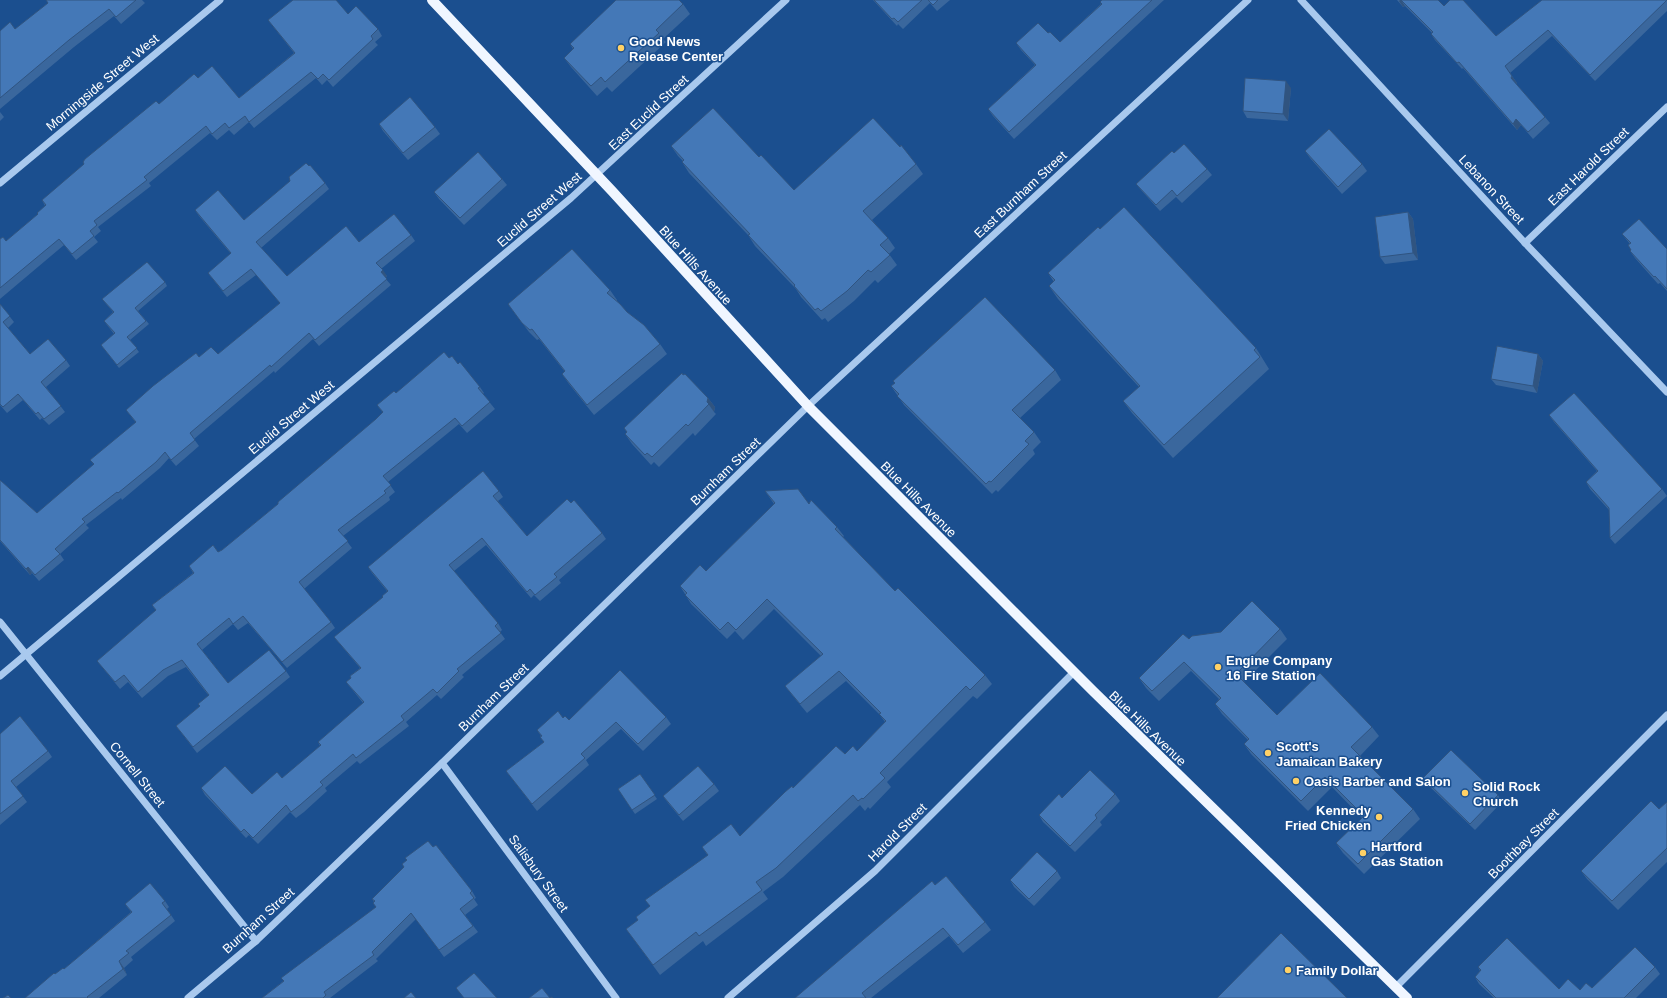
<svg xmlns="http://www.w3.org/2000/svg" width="1667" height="998" font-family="Helvetica,sans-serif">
<rect width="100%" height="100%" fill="#1b4f8f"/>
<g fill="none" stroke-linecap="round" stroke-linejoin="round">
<g stroke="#a9c9ee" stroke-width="7">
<path d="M1301 0 1525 243 1667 392"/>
<path d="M0 183 220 0"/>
<path d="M1525 243 1667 107"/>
<path d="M0 622 256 941"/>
<path d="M0 676 571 198 786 0"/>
<path d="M442 763 616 998"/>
<path d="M1396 987 1667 715"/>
<path d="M188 998 256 941 442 763 808 406 1248 0"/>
<path d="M728 998 875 871 1074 672"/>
</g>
<path stroke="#f0f6ff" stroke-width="10" d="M432 0 612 191 808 406 1093 691 1407 998"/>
</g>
<g fill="#3a679d">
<path d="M47 0H142L145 3 121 24 114 16 74 47 0 109V31L15 29 48 3Z"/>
<path d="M873 0H950L937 11 930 3 903 29 898 24 897 26Z"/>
<path d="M1102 0H1164L1014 139 993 116 988 109 1035 65 1021 50 1016 43 1048 33 1060 42 1101 4 1100 2Z"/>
<path d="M1397 0H1438L1444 6 1496 36 1667 0V11L1595 81 1552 36 1510 73 1517 83 1516 84 1545 117 1550 123 1533 139 1521 125 1517 130 1463 68 1462 69 1435 40 1431 34 1432 33 1405 6 1403 7Z"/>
<path d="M683 4 690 14 663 39 666 42 612 92 607 87 597 96 571 67 564 58 573 49 570 44Z"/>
<path d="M348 14 378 29 382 36 375 42 378 45 333 87 327 80 322 85 316 78 254 128 249 122 234 135 229 130 217 140 210 133 149 183 151 186 98 227 101 231 94 237 98 242 76 260 64 245 0 299V239L6 241 38 214 45 206 42 200 159 104 198 78 239 98 294 53 268 20Z"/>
<path d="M1291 88 1288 121 1247 118 1243 111Z"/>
<path d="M0 112 4 117 0 121Z"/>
<path d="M379 124 435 127 440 134 408 160 383 131Z"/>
<path d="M671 146 759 157 794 190 916 164 923 174 872 220 888 238 895 248 889 254 897 265 878 283 875 280 854 301 828 322 825 318 822 320 801 297 796 289 755 246 748 235 689 173 682 162 683 161 678 156Z"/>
<path d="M1305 151 1362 164 1367 171 1342 194 1310 158Z"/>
<path d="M1174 153 1207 169 1212 175 1182 203 1176 197 1160 211 1141 190 1136 184Z"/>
<path d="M309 166 325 183 329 189 261 248 287 276 359 242 411 235 415 241 381 269 387 276 385 278 391 285 319 346 313 339 275 373 274 371 194 439 199 446 176 466 169 458 160 468 122 500 121 498 86 525 89 528 60 554 64 560 39 581 32 573 30 575 0 541V480L37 513 94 465 90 460 136 423 126 410 199 357 218 354 280 303 256 275 227 297 208 273 231 254 199 216 195 210 244 220Z"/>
<path d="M502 179 507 185 464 225 439 199 434 192Z"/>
<path d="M1408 212 1413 219 1418 260 1385 264 1380 257Z"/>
<path d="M1100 229 1256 348 1269 369 1173 458 1132 413 1123 401 1139 387 1058 299 1049 286 1054 282 1048 273Z"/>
<path d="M1622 234 1667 249V291L1660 283 1658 284 1635 258 1630 251 1631 250 1628 245 1630 244Z"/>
<path d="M165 282 167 286 138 311 149 324 130 340 139 352 119 368 101 345 114 334 104 321 113 312 102 299Z"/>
<path d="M610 290 617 300V301L627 312 660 344 667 354 594 415 569 384 562 374 565 372 539 339 537 340 529 332 508 304Z"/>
<path d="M0 304 14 322 8 328 30 354 66 360 70 366 46 387 65 412 49 425 42 418 40 420 23 400 7 413 0 405Z"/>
<path d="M1538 354 1543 361 1537 393 1496 385 1491 379Z"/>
<path d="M449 358 458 364 480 387 484 393 483 394 495 409 467 433 459 424 388 482 395 492 389 497 390 500 343 536 352 548 304 589 331 622 335 628 287 668 248 623 238 630 233 624 202 650 228 683 286 671 290 677 197 753 176 726 200 706 209 696 186 667 168 676 142 698 128 682 120 689 102 667 97 661 156 611 152 605 193 573 189 566 222 550 278 504 376 419 383 413 377 405Z"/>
<path d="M1055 370 1061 380 1020 418 1034 432 1041 442 1033 450 1035 454 998 492 996 490 992 494 904 405 891 386 895 384 893 381Z"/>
<path d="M708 398 715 407 714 412 716 414 695 436 693 433 659 467 654 462 651 465 632 444 625 434 627 432 624 428Z"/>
<path d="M1549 415 1662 489 1667 496 1615 544 1610 538 1609 510 1590 489 1586 482 1597 471 1554 422Z"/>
<path d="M499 491 503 497 498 501 527 536 571 503 602 533 606 539 559 580 561 583 540 601 534 595 531 598 486 545 454 571 498 623 502 630 500 632 505 639 462 675 464 677 441 699 437 695 406 722 409 726 360 764 357 761 325 788 327 791 304 812 296 818 290 812 258 844 249 835 246 838 205 795 201 788 252 794 282 778 320 746 318 742 363 703 346 682 351 678 350 676 360 668 339 643 334 637 383 598 387 591 372 573 368 567Z"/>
<path d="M765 491 809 504 837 527 844 536 843 537 895 591 985 675 992 684 977 699 973 696 887 782 891 787 870 809 868 807 865 811 860 805 783 877 763 892 768 899 706 946 703 941 660 975 626 929 638 920 650 906 708 856 702 847 740 836 793 788 845 754 857 751 885 722 879 714 846 681 807 713 792 695 785 686 821 656 774 609 743 640 735 631 727 639 691 604 680 586 706 571 774 504Z"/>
<path d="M1280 629 1287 639 1244 682 1277 715 1372 727 1379 736 1360 756 1413 809 1420 819 1364 874 1343 853 1336 843 1362 818 1332 787 1308 811 1251 754 1244 744 1248 740 1222 714 1215 704 1219 699 1191 671 1159 701 1146 688 1139 678 1189 639Z"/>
<path d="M666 717 671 724 643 751 621 729 586 760 589 765 537 811 506 771 544 742 540 737 541 736 537 730 563 718 569 720Z"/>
<path d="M0 734 48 751 52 757 16 787 27 802 0 825Z"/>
<path d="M640 774 657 799 635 814 618 789Z"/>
<path d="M1423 778 1498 795 1502 802 1475 830 1428 785Z"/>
<path d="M714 784 719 791 683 821 668 803 663 796Z"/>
<path d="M1115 794 1120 801 1100 822 1102 825 1075 852 1043 822 1039 815 1062 798Z"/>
<path d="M1667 802V862L1618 910 1587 879 1581 871 1659 809Z"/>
<path d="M433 847 472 891 476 898 474 899 478 905 465 915 478 932 444 957 416 919 376 959 378 961 330 998H262L376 907 373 903 374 902 372 899Z"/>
<path d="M1057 871 1061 878 1034 906 1014 887 1010 880Z"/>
<path d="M935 885 985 922 991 930 963 953 949 936 871 998H795Z"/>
<path d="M165 901 169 907 167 909 175 921 131 957 133 960 124 968 127 975 99 998H25L55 974 64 969 131 912 125 904Z"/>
<path d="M1478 967 1559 989 1580 990 1592 988 1655 967 1660 974 1636 998H1494L1479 984 1475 977 1480 971Z"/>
</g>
<g fill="#305480">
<path d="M1400 0H1401L1405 6 1403 7 1399 1Z"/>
<path d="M1512 76 1517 83 1515 85 1511 78Z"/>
<path d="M1286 81 1291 88 1288 121 1283 114Z"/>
<path d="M1516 119 1521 125 1517 130 1513 124Z"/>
<path d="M1408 212 1413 219 1418 260 1413 253Z"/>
<path d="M383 270 387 276 385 278 381 272Z"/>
<path d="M1538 354 1543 361 1537 393 1533 386Z"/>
<path d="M708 398 715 407 714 412 707 402Z"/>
<path d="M28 567 32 573 30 575 26 569Z"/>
<path d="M119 961 124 968 127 975 123 969Z"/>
</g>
<g fill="#4478b7" stroke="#305480">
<path d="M46 0H136L116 17 109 9 69 40 0 98V31L10 22 15 29 48 3Z"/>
<path d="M293 0H336L348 14 356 6 378 29 371 36 373 39 329 80 323 74 318 79 311 72 249 122 245 116 229 128 225 123 212 134 206 126 144 177 147 180 94 221 97 225 90 231 94 236 72 254 59 239 0 288V239L3 237 6 241 38 214 37 213 46 205 42 200 84 164 83 162 85 159 156 101 159 104 194 74 198 78 212 66 239 98 295 53 268 20Z"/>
<path d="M616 0H679L683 4 656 30 659 33 605 82 601 77 591 86 564 58 574 48 570 44Z"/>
<path d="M874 0H922L898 22 894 18 892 19Z"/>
<path d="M928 0H938L933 5Z"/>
<path d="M1102 0H1152L1009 132 988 109 1036 65 1016 43 1038 23 1048 33 1050 32 1060 42 1102 4 1100 2Z"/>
<path d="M1401 0H1438L1444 6 1450 0H1463L1496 36 1542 0H1667L1590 75 1548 30 1505 66 1512 76 1511 78 1545 117 1528 132 1516 119 1513 124 1459 62 1457 63 1431 34 1433 32Z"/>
<path d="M1245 78 1286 81 1283 114 1243 111Z"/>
<path d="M410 97 435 127 403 153 379 124Z"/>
<path d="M713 108 759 157 761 155 794 190 873 118 900 147 901 145 916 164 863 211 888 238 880 245 890 255 871 272 868 270 847 291 821 311 818 308 815 310 794 286 795 285 748 235 750 234 682 162 684 160 671 146Z"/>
<path d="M1329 129 1362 164 1338 187 1305 151Z"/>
<path d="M1184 144 1207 169 1177 196 1172 190 1156 205 1136 184 1172 151 1174 153Z"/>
<path d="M478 152 502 179 460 218 434 192Z"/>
<path d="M306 163 309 166 310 165 325 183 256 242 287 276 346 226 359 242 394 214 411 235 376 263 383 270 381 272 387 279 315 340 309 333 271 367 270 365 190 433 195 440 171 460 165 452 156 462 118 493 117 492 82 519 85 522 55 549 60 554 35 575 28 567 26 569 0 540V480L37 513 94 464 90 460 136 422 126 410 153 386 196 353 199 357 211 347 218 354 280 303 251 269 223 291 208 273 231 253 195 210 218 190 244 220 290 181 289 177Z"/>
<path d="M1124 207 1256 348 1254 350 1260 357 1164 445 1123 401 1140 386 1049 286 1055 280 1048 273 1098 227 1100 229Z"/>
<path d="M1408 212 1413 253 1380 257 1375 217Z"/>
<path d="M1639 219 1667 249V289L1655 276 1654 277 1630 251 1631 250 1628 245 1631 243 1622 234Z"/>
<path d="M572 249 610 290 607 293 620 304 627 312 644 325 660 344 587 405 562 374 565 371 532 329 530 330 522 323 508 304Z"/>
<path d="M147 262 165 282 135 308 146 321 127 337 137 348 117 365 101 345 115 333 104 321 114 312 102 299Z"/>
<path d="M985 297 1055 370 1012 410 1034 432 1025 441 1029 444 991 482 989 481 986 484 897 396 899 394 891 386 895 383 893 381Z"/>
<path d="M0 304 10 316 3 322 30 354 48 339 66 360 41 382 61 406 44 419 38 412 36 414 18 394 3 407 0 404Z"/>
<path d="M1497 346 1538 354 1533 386 1491 379Z"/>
<path d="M444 352 449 358 452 356 458 364 460 362 480 387 478 388 490 402 462 426 455 418 383 476 391 485 384 491 386 493 338 530 348 541 299 582 331 622 282 662 243 616 233 624 229 618 197 644 228 683 269 650 286 671 193 747 176 726 200 706 198 704 209 695 182 660 163 670 138 692 124 675 115 682 97 661 156 610 152 605 194 573 189 566 213 545 218 552 222 550 278 504V502L376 419 383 412 377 405 394 391 396 393Z"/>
<path d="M682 373 683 375 685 374 708 398 707 402 709 404 688 426 686 424 652 457 647 453 645 455 625 434 627 432 624 428Z"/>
<path d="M1574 393 1662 489 1610 538 1609 508 1586 482 1598 471 1549 415Z"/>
<path d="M483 471 499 491 493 496 527 536 567 499 571 503 574 500 602 533 554 574 557 577 535 595 530 589 527 592 482 538 449 565 498 623 495 626 501 633 457 669 459 671 437 693 433 689 401 716 404 720 356 758 353 754 320 782 323 785 300 805 291 812 286 805 253 838 244 829 241 832 201 788 225 766 252 794 277 772 282 778 321 745 318 742 364 702 346 682 351 678 350 676 361 668 334 637 383 597 382 596 388 591 368 567Z"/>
<path d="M798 489 809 504 811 500 837 527 835 529 895 591 898 588 985 675 970 690 966 686 880 773 885 778 863 799 862 798 858 801 853 795 776 868 756 882 762 890 699 936 696 932 653 965 626 929 638 920 636 917 650 906 645 900 708 855 702 847 731 824 740 836 785 792 792 786 793 788 836 746 845 754 853 746 857 751 886 721 879 714 881 713 839 671 800 704 785 686 823 654 767 599 736 630 728 622 720 630 685 595 687 593 680 586 700 565 706 571 775 503 765 491Z"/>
<path d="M1252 601 1280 629 1236 674 1277 715 1320 673 1372 727 1351 747 1413 809 1358 864 1336 843 1364 816 1325 777 1301 801 1244 744 1249 739 1215 704 1221 698 1184 662 1152 691 1139 678 1183 634 1189 639 1192 636 1221 632Z"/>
<path d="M620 670 666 717 638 744 616 722 581 754 585 758 532 804 506 771 544 742 540 737 542 736 537 730 558 711 563 718 565 716 569 720Z"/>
<path d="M20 716 48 751 11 781 23 796 0 814V734Z"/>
<path d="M1451 750 1498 795 1470 824 1423 778Z"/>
<path d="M698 766 714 784 679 815 663 796Z"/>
<path d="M1090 770 1115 794 1095 815 1097 818 1070 846 1039 815 1059 794 1062 798Z"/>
<path d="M640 774 655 795 632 810 618 789Z"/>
<path d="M1651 801 1659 809 1667 802V848L1612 901 1581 871Z"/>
<path d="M428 841 433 847 436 845 472 891 470 893 474 898 460 909 473 926 439 950 411 913 372 952 374 955 324 992 326 995 323 998H262L284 981 281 978 376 907 373 903 375 901 372 899 404 867 402 864 407 860 405 858Z"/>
<path d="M1037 852 1057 871 1029 899 1010 880Z"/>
<path d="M946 876 985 922 958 945 943 928 862 993 866 998H795L932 881 935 885Z"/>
<path d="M150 883 165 901 162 903 171 915 126 951 129 953 119 961 123 969 87 997 88 998H25L54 973 55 974 63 968 64 969 132 912 125 904Z"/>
<path d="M1281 933 1347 998H1217Z"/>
<path d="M1507 938 1559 989 1568 979 1580 990 1586 983 1592 988 1635 947 1655 967 1624 998H1496L1475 977 1481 970 1478 967Z"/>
<path d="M474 973 497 998H464L456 988Z"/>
<path d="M542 988 550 998 552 997 553 998H529Z"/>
<path d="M411 992 416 998H404Z"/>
<path d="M8 995 11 998H3Z"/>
</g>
<g fill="#ffd166" stroke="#1b4f8f" stroke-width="1.5">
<circle cx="621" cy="48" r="4"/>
<circle cx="1218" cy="667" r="4"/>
<circle cx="1268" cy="753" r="4"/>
<circle cx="1296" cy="781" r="4"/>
<circle cx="1465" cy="793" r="4"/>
<circle cx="1379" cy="817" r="4"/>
<circle cx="1363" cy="853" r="4"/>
<circle cx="1288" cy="970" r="4"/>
</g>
<g text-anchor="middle" stroke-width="3" stroke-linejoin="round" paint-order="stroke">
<g font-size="13" font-weight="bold" fill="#fff" stroke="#1b4f8f" text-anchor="start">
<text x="629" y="46">Good News<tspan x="629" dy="15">Release Center</tspan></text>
<text x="1226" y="665">Engine Company<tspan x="1226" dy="15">16 Fire Station</tspan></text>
<text x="1276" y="751">Scott's<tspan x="1276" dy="15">Jamaican Bakery</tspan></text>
<text x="1304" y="786">Oasis Barber and Salon</text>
<text x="1473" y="791">Solid Rock<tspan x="1473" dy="15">Church</tspan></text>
<text x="1371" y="815" text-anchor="end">Kennedy<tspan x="1371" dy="15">Fried Chicken</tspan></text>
<text x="1371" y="851">Hartford<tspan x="1371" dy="15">Gas Station</tspan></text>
<text x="1296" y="975">Family Dollar</text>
</g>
<g font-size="13" fill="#fff" stroke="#1b4f8f">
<text transform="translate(102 82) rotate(-40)" y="5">Morningside Street West</text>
<text transform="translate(648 112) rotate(-43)" y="5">East Euclid Street</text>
<text transform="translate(1588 166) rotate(-44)" y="5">East Harold Street</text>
<text transform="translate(1492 189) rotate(47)" y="5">Lebanon Street</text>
<text transform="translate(1020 194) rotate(-43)" y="5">East Burnham Street</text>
<text transform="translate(539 209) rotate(-41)" y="5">Euclid Street West</text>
<text transform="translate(696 265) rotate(48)" y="5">Blue Hills Avenue</text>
<text transform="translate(291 417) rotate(-40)" y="5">Euclid Street West</text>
<text transform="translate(725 471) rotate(-44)" y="5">Burnham Street</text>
<text transform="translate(919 499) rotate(45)" y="5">Blue Hills Avenue</text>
<text transform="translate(493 697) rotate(-44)" y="5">Burnham Street</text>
<text transform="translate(1148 728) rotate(44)" y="5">Blue Hills Avenue</text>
<text transform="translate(138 774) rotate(51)" y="5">Cornell Street</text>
<text transform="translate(897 832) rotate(-45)" y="5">Harold Street</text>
<text transform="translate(1523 843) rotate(-45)" y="5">Boothbay Street</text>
<text transform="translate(539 873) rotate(54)" y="5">Salisbury Street</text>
<text transform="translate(258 920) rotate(-42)" y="5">Burnham Street</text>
</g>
</g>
</svg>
